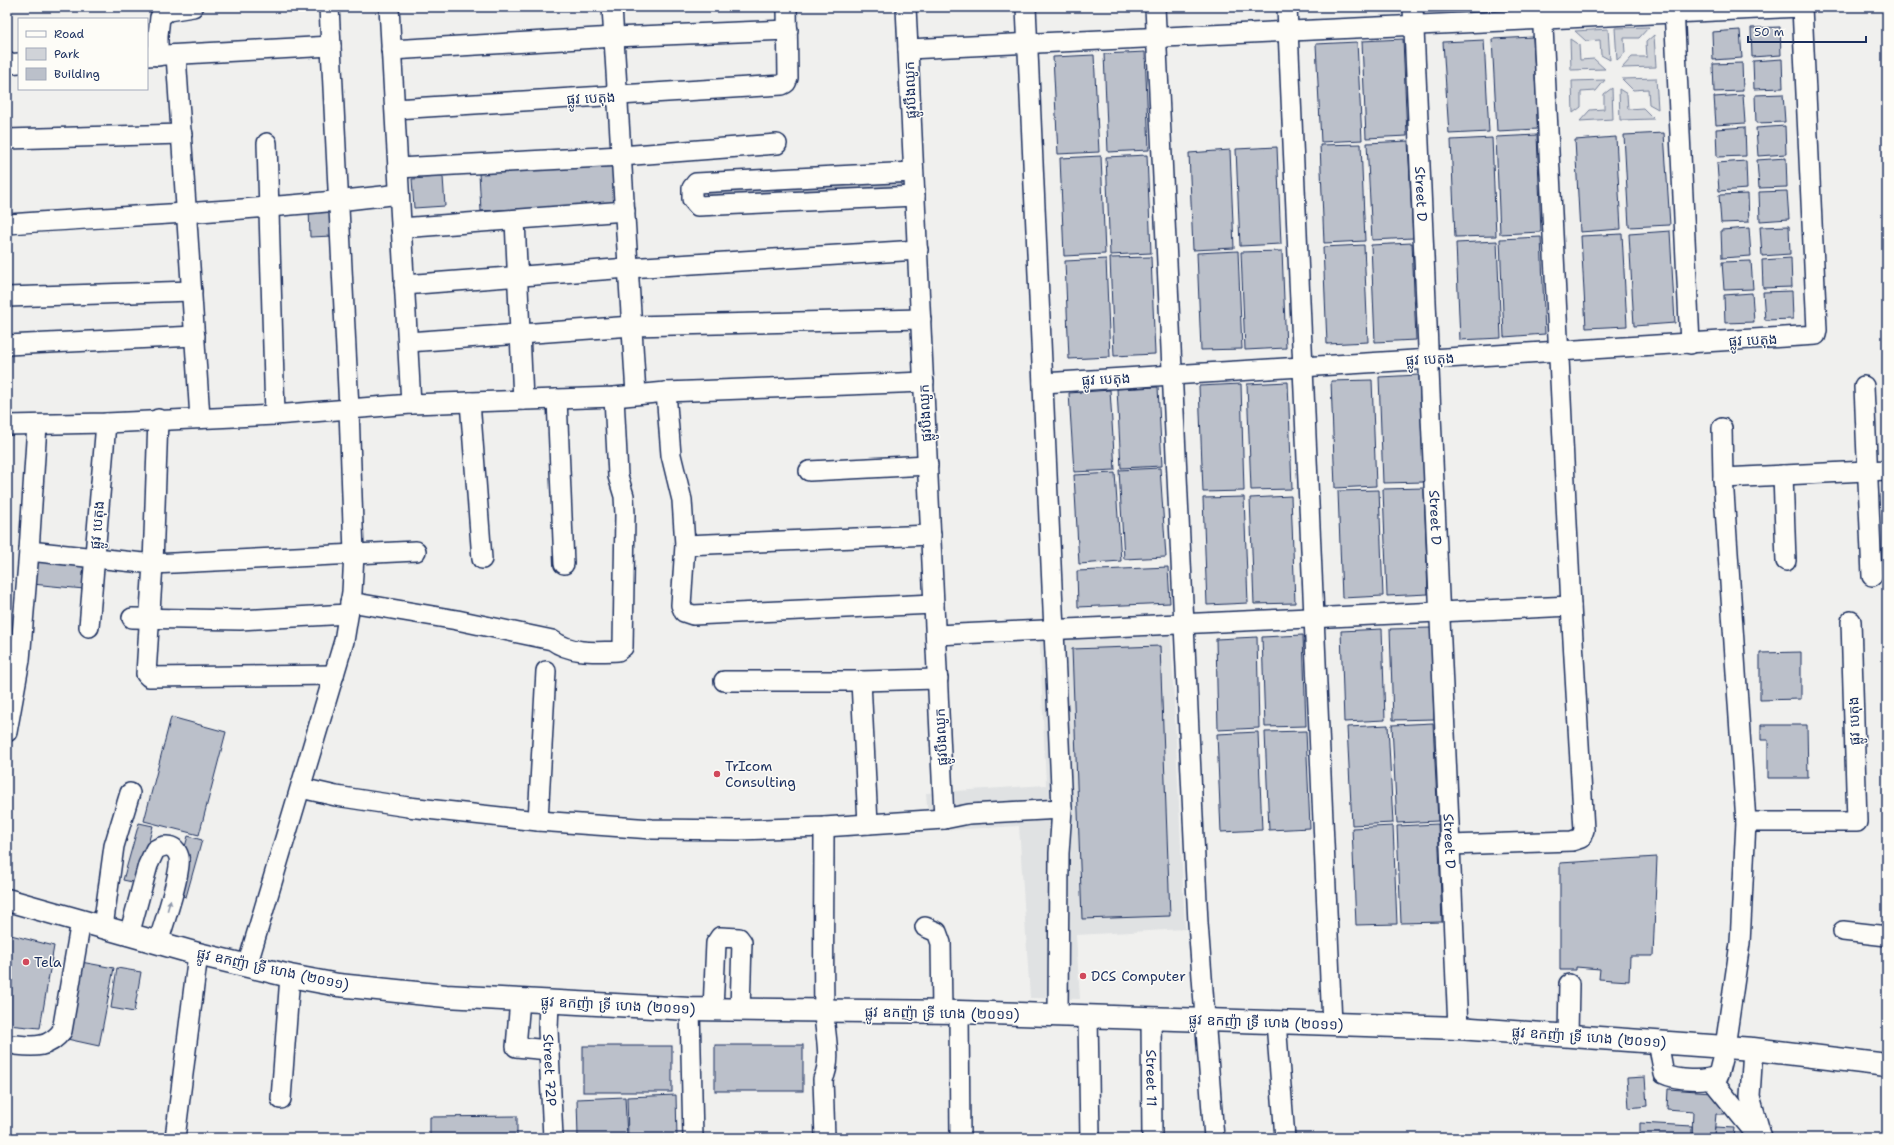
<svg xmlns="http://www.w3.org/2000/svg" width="1894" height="1145" font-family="'Shantell Sans','Noto Sans Khmer',sans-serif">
<rect width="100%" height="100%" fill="#f0f0ee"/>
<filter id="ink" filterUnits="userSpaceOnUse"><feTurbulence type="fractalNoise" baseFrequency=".025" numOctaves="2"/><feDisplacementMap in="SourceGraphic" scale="8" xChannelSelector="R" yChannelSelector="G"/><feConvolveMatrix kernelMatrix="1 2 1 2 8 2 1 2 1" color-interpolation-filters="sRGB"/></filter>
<g filter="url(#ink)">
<path fill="#e0e2e3" d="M1170 617 1185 929 1076 935 1080 999 1030 998 1019 826 929 831 926 793 1046 785 1039 623Z"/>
<g fill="#d0d3d8" stroke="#76819b">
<path d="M1649 27 1639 38H1624L1625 53 1617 60 1615 28Z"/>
<path d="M1608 29 1610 60 1601 55 1600 40 1586 41 1575 31Z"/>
<path d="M1654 35 1656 67 1622 68 1632 57H1647L1646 42Z"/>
<path d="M1570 39 1579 45 1580 60 1594 59 1605 69 1571 70Z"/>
<path d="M1656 78 1658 109 1649 104 1648 89 1633 90 1622 79Z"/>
<path d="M1605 80 1596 91 1581 92V107L1573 113 1572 81Z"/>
<path d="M1612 88 1613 119 1580 121 1590 110 1604 109V94Z"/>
<path d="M1619 89 1627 94 1628 109 1643 108 1654 119 1620 120Z"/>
</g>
<g fill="#bbc0ca" stroke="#1b2f5e">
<path d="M1780 27 1781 55 1752 57 1751 28Z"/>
<path d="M1740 30 1742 58 1713 60 1712 32Z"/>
<path d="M1533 37 1538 129 1497 131 1492 39Z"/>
<path d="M1403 39 1407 136 1366 138 1362 41Z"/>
<path d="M1484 40 1489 132 1449 134 1443 42Z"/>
<path d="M1357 42 1362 140 1321 142 1316 44Z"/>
<path d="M1145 52 1149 150 1108 152 1104 54Z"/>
<path d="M1094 55 1099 152 1058 154 1053 57Z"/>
<path d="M1782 59 1783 88 1754 89 1753 61Z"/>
<path d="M1742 63 1743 91 1714 92 1713 64Z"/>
<path d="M1783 94 1785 122 1756 123 1755 95Z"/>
<path d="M1743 95 1745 123 1716 125 1714 97Z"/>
<path d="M1785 126 1786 154 1758 156 1756 128Z"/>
<path d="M1745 127 1746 156 1717 157 1716 129Z"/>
<path d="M1664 133 1670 225 1629 227 1624 135Z"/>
<path d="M1537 135 1541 232 1500 234 1496 137Z"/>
<path d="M1616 137 1621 229 1580 232 1575 140Z"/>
<path d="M1492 138 1496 236 1455 237 1451 140Z"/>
<path d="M1408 141 1413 238 1372 240 1367 143Z"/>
<path d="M1361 144 1365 241 1324 243 1320 145Z"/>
<path d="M1277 147 1281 244 1240 246 1236 149Z"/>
<path d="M1230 150 1234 248 1193 250 1189 153Z"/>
<path d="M1147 155 1151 253 1110 255 1106 157Z"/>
<path d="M1101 156 1105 254 1064 256 1060 158Z"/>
<path d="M1786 158 1787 187 1759 188 1757 160Z"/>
<path d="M1746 161 1747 189 1719 191 1717 163Z"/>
<path d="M614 166 616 204 481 211 479 173Z"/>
<path d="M443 177 445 206 414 208 412 179Z"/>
<path d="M902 177V193L707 202 706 186Z"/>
<path d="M1787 191 1789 219 1760 221 1759 192Z"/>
<path d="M1748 194 1749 222 1721 223 1719 195Z"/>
<path d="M332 207 333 236 310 237 309 208Z"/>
<path d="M1789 226 1790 254 1762 256 1760 227Z"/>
<path d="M1749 228 1751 256 1722 258 1721 230Z"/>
<path d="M1670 231 1675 323 1634 326 1629 234Z"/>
<path d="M1622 234 1627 326 1586 328 1581 236Z"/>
<path d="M1541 237 1545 334 1504 337 1500 239Z"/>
<path d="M1497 241 1501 338 1460 340 1456 243Z"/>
<path d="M1412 243 1416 340 1375 342 1371 245Z"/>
<path d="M1364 245 1368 342 1327 344 1323 247Z"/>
<path d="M1238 251 1242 349 1201 350 1197 253Z"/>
<path d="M1282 251 1286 348 1245 350 1241 252Z"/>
<path d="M1151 257 1155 354 1114 356 1110 258Z"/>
<path d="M1791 258 1792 287 1763 288 1762 260Z"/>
<path d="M1106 259 1110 357 1069 359 1065 261Z"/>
<path d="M1751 261 1753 289 1724 290 1722 262Z"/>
<path d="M1792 291 1793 319 1765 320 1763 292Z"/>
<path d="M1752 293 1754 322 1725 323 1724 295Z"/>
<path d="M1419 375 1424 482 1383 483 1379 377Z"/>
<path d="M1372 380 1376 486 1335 488 1331 381Z"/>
<path d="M1288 382 1292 489 1251 490 1247 384Z"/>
<path d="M1241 384 1244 491 1203 492 1199 386Z"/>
<path d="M1158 387 1162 466 1121 468 1117 389Z"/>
<path d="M1110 390 1115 470 1074 472 1069 393Z"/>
<path d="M1160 468 1166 557 1124 559 1119 470Z"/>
<path d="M1115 473 1121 561 1079 564 1074 475Z"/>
<path d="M1424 488 1428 594 1387 596 1383 489Z"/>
<path d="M1379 490 1383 596 1342 598 1338 491Z"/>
<path d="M1291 496 1295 603 1254 604 1250 498Z"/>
<path d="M1244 497 1248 603 1207 605 1203 498Z"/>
<path d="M34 558 86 563 84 589 32 584Z"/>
<path d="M1168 567 1170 603 1078 607 1077 571Z"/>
<path d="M1431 628 1434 719 1393 720 1390 629Z"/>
<path d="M1382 629 1385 720 1344 722 1341 631Z"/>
<path d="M1303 635 1306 726 1265 727 1262 637Z"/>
<path d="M1257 637 1259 728 1218 730 1216 639Z"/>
<path d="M1160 646 1170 916 1082 919 1072 649Z"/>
<path d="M1801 652V699L1760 700V653Z"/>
<path d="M171 717 226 732 199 835 144 821Z"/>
<path d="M1433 723 1438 821 1397 823 1392 725Z"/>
<path d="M1388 725 1393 823 1352 825 1347 727Z"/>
<path d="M1761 725H1807L1808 778H1768V740H1761Z"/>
<path d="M1306 731 1310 828 1269 830 1265 732Z"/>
<path d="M1258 732 1262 830 1221 832 1217 734Z"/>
<path d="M139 823 153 826 137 883 123 880Z"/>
<path d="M1438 824 1442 922 1401 923 1397 826Z"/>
<path d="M1393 826 1397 924 1356 925 1352 828Z"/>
<path d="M188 836 202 840 186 897 172 893Z"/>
<path d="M1657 857 1653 956H1630L1629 981 1599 979 1600 969 1576 967V970H1560V863Z"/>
<path d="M7 934 54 946 40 1028 7 1025Z"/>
<path d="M81 962 114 968 99 1046 67 1039Z"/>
<path d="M117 968 141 972 134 1012 111 1008Z"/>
<rect x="715" y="1045" width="88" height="46"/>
<rect x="583" y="1046" width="89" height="46"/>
<path d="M1645 1077 1647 1106 1629 1108 1627 1078Z"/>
<path d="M1668 1089 1726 1093 1725 1114H1716L1714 1135 1692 1134 1693 1111 1667 1109Z"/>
<path d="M676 1095 677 1138H628L627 1097Z"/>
<path d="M625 1097 627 1138H578L577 1099Z"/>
<path d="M517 1116V1138H430V1117Z"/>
<path d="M1640 1123 1692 1126V1134L1714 1135 1715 1127 1734 1128 1733 1138H1640Z"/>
<rect x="387" y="1137" width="29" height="1"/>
</g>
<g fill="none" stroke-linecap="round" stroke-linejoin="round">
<defs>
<g id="minor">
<path d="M389 7 411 404"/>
<path d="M612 7 636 394"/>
<path d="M906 7 944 819"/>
<path d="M1026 7 1062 809 1059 853 1058 1015"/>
<path d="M1155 7 1198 923 1214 1138"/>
<path d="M1287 7 1332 1024"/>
<path id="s1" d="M1413 7 1458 1028"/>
<path d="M1674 7 1690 344"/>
<path d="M908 49 1802 7"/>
<path d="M391 50 614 37 788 30"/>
<path d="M176 55 200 418"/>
<path d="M147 56 331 46"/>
<path d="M158 56V35L160 17 168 11 193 7"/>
<path d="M7 64 19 63"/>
<path d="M395 109 782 85 786 83 788 78 787 7"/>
<path d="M7 139 182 134"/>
<path d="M267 143 275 415"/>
<path d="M398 168 621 156 777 144"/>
<path d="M913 172 696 183 692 188V199L698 206 915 196"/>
<path d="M515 220 523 400"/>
<path d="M7 224C138 215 269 210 399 194"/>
<path d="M401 228 625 211"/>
<path d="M404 285 628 268 918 250"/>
<path d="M7 297 192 291"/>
<path d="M408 342 632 326 921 319"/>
<path d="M7 345 195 336"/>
<path d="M1043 383 1816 335 1817 330 1802 7"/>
<path d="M1864 386 1872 576"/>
<path d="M666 392 671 455 682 500 685 545 681 605 684 612 693 615 934 604"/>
<path d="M557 399 564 564"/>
<path d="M470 402 482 559"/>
<path d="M158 419 153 564 416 551"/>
<path d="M7 425 106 423 275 415 411 404 557 399 614 397 666 392 924 382"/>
<path d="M809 471 928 465"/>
<path d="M1783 475 1786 561"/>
<path d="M1723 478 1887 470"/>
<path d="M685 545 931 535"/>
<path d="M29 551 153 564 146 674 149 677 334 675"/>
<path d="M350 602 457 620 552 640C571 654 595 652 618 651L623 647 625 514 624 496 618 476 614 397"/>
<path d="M132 618 240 620 348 614"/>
<path d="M89 627 106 423"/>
<path d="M936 635 1571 606"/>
<path d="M724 681H861L938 679"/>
<path d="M861 681 868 824"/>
<path d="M7 732 20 660 29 551 37 425"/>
<path d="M301 788 336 796 408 807 538 821 652 829 738 830 824 827 944 819 969 814 1062 809"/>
<path d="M538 821 546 671"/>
<path d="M1746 822H1857L1851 621"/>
<path d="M824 827C824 888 823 949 824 1010 824 1032 833 1059 823 1079L825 1138"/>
<path d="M1450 845 1572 841 1581 838 1584 830 1571 606 1542 7"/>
<path d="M103 927 114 846 130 793"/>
<path d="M925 927 937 932 941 943 942 1012"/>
<path d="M1843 931 1887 936"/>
<path d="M129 935 148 865 155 850C165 844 175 844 179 857 182 871 163 926 158 943"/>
<path d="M247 966 344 641 352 592 354 554 349 409 329 7"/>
<path d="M520 1000 516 1047 549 1050"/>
<path id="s2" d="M549 1002 548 1029 553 1138"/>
<path d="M690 1009 693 1138"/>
<path d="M713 1009 716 943 720 937 739 938 742 942 740 1010"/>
<path d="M959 1012 960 1138"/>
<path d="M1088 1016 1090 1138"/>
<path id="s3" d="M1151 1018 1152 1138"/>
<path d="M1276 1022 1285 1138"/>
<path d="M1568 1035 1569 984"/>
<path d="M1658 1042 1664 1074C1676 1080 1706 1082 1718 1075L1725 1047 1740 943 1746 822 1723 478 1722 428"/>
<path d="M16 1045C35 1047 49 1048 62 1031L81 921"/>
<path d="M1753 1049 1750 1096 1762 1138"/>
<path d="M1711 1079 1759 1138"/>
<path d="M281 1099 290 976"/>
<path d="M175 1138 198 954"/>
</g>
<path id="major" d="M7 900 198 954 290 976 338 985 446 996 690 1009 959 1012 1458 1028 1753 1049 1887 1065"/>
</defs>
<use href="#minor" stroke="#1b2f5e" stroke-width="22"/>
<use href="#major" stroke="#1b2f5e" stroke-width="25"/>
<use href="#minor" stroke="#fdfcf7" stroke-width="19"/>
<use href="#major" stroke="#fdfcf7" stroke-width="22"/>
</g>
<defs><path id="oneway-solid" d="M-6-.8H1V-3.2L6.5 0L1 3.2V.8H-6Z"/></defs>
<use fill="#8c96aa" href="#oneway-solid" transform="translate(169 905) rotate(-74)"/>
</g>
<g fill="#d1495b" stroke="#fdfcf7" stroke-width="1.5">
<circle cx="717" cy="774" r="4"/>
<circle cx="26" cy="962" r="4"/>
<circle cx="1083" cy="976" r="4"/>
</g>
<g text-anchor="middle" stroke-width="3" stroke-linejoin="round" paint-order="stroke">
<g font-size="14" fill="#1b2f5e" stroke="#fdfcf7">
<text transform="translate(910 90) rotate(-92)" y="5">ផ្លូវបឹងឈូក</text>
<text transform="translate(591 98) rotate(-3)" y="5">ផ្លូវ បេតុង</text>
<text dy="5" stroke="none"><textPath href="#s1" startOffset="187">Street D</textPath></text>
<text transform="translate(1753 340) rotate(-3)" y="5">ផ្លូវ បេតុង</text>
<text transform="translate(1430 359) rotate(-3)" y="5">ផ្លូវ បេតុង</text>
<text transform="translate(1106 379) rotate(-3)" y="5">ផ្លូវ បេតុង</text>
<text transform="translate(925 413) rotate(-93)" y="5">ផ្លូវបឹងឈូក</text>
<text dy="5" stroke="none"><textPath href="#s1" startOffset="511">Street D</textPath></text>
<text transform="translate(97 525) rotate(-85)" y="5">ផ្លូវ បេតុង</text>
<text transform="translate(1854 721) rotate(-92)" y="5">ផ្លូវ បេតុង</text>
<text transform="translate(941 737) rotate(-93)" y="5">ផ្លូវបឹងឈូក</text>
<text dy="5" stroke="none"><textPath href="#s1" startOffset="835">Street D</textPath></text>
<text transform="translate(273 969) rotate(12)" y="5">ផ្លូវ ឧកញ៉ា ទ្រី ហេង (២០១១)</text>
<text transform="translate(618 1005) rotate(3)" y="5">ផ្លូវ ឧកញ៉ា ទ្រី ហេង (២០១១)</text>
<text transform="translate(942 1013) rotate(1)" y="5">ផ្លូវ ឧកញ៉ា ទ្រី ហេង (២០១១)</text>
<text transform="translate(1266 1022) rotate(2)" y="5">ផ្លូវ ឧកញ៉ា ទ្រី ហេង (២០១១)</text>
<text transform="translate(1589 1037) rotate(4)" y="5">ផ្លូវ ឧកញ៉ា ទ្រី ហេង (២០១១)</text>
<text dy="5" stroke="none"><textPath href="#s2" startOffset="68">Street 72P</textPath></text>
<text dy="5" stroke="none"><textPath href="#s3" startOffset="60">Street 11</textPath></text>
</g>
<g font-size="14" fill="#1b2f5e" stroke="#fdfcf7" text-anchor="start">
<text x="725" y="771">TrIcom<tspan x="725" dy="16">Consulting</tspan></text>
<text x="34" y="967">Tela</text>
<text x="1091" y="981">DCS Computer</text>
</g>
</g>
<rect width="1894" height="1145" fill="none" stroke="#fdfcf7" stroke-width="24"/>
<rect x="12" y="12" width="1870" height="1121" fill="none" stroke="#1b2f5e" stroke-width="1.5" filter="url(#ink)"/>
<rect x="18" y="18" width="130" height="72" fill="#fdfcf7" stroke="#a3aaba"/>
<rect x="26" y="31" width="20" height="6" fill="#fdfcf7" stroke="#a3aaba"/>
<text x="54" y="38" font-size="12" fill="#1b2f5e">Road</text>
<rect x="26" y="48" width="20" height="12" fill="#d0d3d8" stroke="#a3aaba"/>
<text x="54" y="58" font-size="12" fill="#1b2f5e">Park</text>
<rect x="26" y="68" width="20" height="12" fill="#bbc0ca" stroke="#a3aaba"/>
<text x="54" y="78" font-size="12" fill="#1b2f5e">Building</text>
<path d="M1748 36v6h118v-6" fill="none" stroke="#1b2f5e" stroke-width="2"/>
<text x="1754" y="36" font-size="12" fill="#1b2f5e" stroke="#fdfcf7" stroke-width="3" paint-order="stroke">50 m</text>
</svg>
